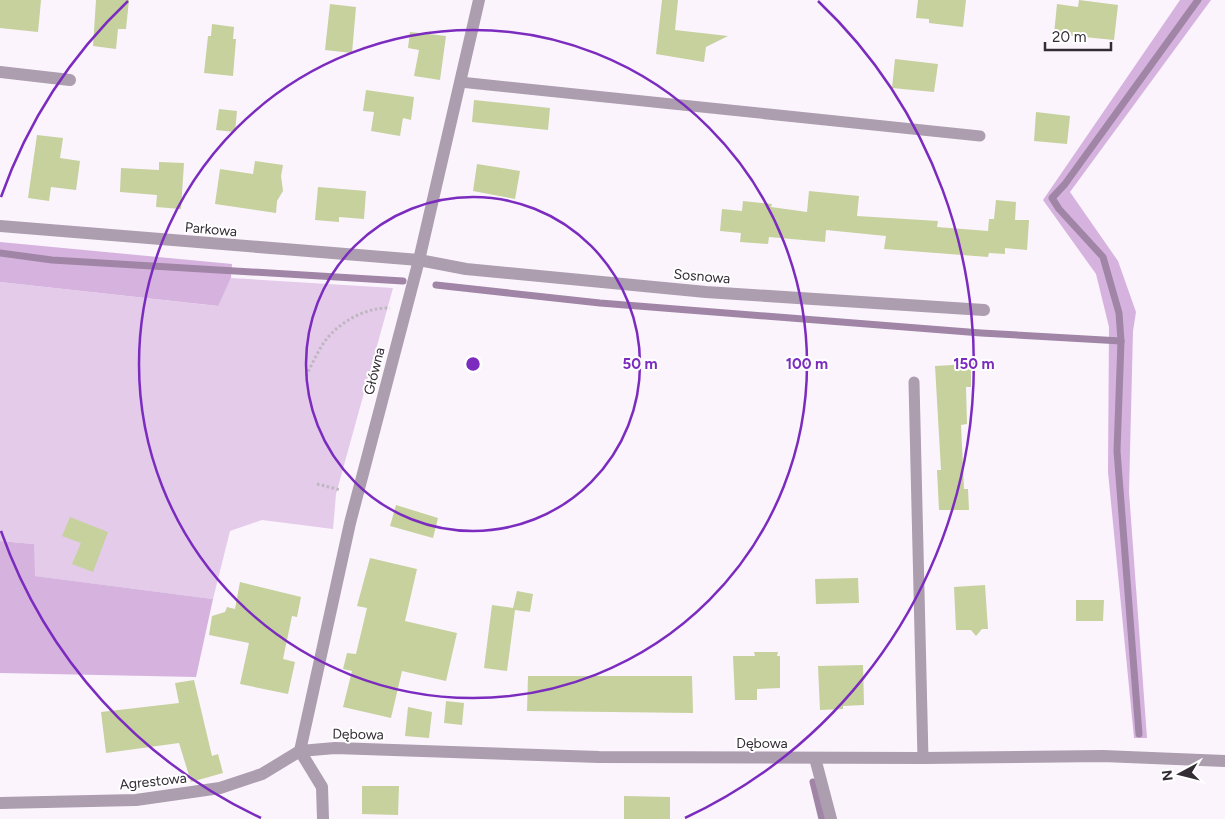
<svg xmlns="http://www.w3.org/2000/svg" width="1225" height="819" font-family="Figtree,sans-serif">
<rect width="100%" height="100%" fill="#fbf4fd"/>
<path fill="#e3cbe9" d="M231 278 393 288 336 494 333 529 262 520 230 531 213 599 34 576V544L0 541V282L217 306Z"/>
<g fill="#d6b3de">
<path d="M1180 0H1211L1070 192 1118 261 1136 312 1133 331 1129 492 1147 738H1134L1108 472 1109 327 1096 274 1043 200Z"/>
<path d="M0 242 232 264 231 278 218 306 0 282Z"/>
<path d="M0 541 34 544 35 576 213 599 196 677 0 673Z"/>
</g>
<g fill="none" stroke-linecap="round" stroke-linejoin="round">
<g stroke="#a085a6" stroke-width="7">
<path d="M0 253 52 260 403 281"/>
<path d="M436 285 600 303 981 333 1121 341"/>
<path d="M1139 734 1117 451 1121 341 1119 313 1103 257 1059 209 1052 198 1065 184 1198 0"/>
<path d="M813 782 822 819"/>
</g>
</g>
<g fill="#c6d19d">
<path d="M0 0H41L38 32 0 28Z"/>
<path d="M96 0H129L126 29H118L116 49 93 46Z"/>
<path d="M662 0H678L675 30 728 36 706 47 704 62 656 54Z"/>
<path d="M918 0H966L963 27 929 23V19L916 18Z"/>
<path d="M1079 0 1118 5 1114 40 1054 34 1057 4 1078 7Z"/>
<path d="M330 4 356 7 352 53 325 50Z"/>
<path d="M212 24 234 27 233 39H236L233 76 204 73 208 36H211Z"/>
<path d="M410 32 446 36 440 80 414 76 419 50 408 48Z"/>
<path d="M895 59 938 64 934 92 892 88Z"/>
<path d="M366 90 414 97 411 120 403 118 400 136 371 131 374 112 363 111Z"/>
<path d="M474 100 550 108 548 130 472 122Z"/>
<path d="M219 109 237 111 235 132 216 130Z"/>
<path d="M1036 112 1070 116 1067 144 1034 141Z"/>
<path d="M37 135 63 138 60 158 80 161 76 190 51 187 49 201 28 198Z"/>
<path d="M255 161 283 165 281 176 283 191 277 201 276 213 215 204 220 169 253 174Z"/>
<path d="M159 162 184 163 181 209 156 207 157 195 120 192 121 168 159 170Z"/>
<path d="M477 164 520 171 515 199 473 191Z"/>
<path d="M318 187 366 191 364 219 339 217V222L315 220Z"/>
<path d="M809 191 859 196 857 216 938 221 937 227 988 231 989 219H994L996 200 1016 202 1015 220H1029L1027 250 1005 248V254L989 253 988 257 884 249 886 236 826 230 825 242 769 237 768 244 740 242 741 233 720 231 722 209 742 211 743 201 772 204 771 207 807 212Z"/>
<path d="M971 364V387H966L967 424 961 425 964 489H968L969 510H939L937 470H941L935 366Z"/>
<path d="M396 505 438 518 433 538 390 526Z"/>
<path d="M70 517 108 532 93 572 72 564 81 543 62 536Z"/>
<path d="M370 558 417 569 405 621 457 633 446 681 402 671 391 718 343 707 352 671 343 669 347 653 356 654 367 608 357 606Z"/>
<path d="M858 578 859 603 816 604 815 579Z"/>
<path d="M240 582 301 597 297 617 292 616 283 659 295 662 288 694 240 684 249 643 209 635 212 616 225 612 227 607 235 609Z"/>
<path d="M985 585 988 629H982L976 636 971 630H956L954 587Z"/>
<path d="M517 591 533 594 530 612 515 610 507 671 484 668 492 605 513 608Z"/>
<path d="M1076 600H1104L1103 621H1076Z"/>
<path d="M754 652H778L777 656H780V688L757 689V700H735L733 656H755Z"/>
<path d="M863 665 864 705 843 706V709L820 710 818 666Z"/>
<path d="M528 676H692L693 713 527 711Z"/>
<path d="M194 680 212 756 218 754 223 773 191 782 179 743 106 753 101 712 179 703 175 683Z"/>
<path d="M446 701 464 703 462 725 444 723Z"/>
<path d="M408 707 432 712 429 738 405 736Z"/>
<path d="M362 786H399L398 815 362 814Z"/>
<path d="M624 796 670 797V819H624Z"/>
</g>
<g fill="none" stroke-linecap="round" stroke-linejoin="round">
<g stroke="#beb7c0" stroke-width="3" stroke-dasharray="2.5 2.5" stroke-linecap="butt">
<path d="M306 376C312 364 318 351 325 341 339 322 366 307 390 308"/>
<path d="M317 484 341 490"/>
</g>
<g stroke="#ac9daf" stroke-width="11">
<path d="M460 82 980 136"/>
<path d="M914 382 923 758"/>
</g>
<g stroke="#ac9daf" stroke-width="12">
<path d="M0 72 70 80"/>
<path d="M0 226 419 260 466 269 706 292 984 310"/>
<path d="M300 751 350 523 419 260 479 0"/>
<path d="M300 751 322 787 323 819"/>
<path d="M815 758 831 819"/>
<path d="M0 803 136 800 220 788 262 774 300 751 335 748 599 757 923 758 1103 756 1225 761"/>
</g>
</g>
<g fill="none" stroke="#7b2cbf" stroke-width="2.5">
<circle cx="473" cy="364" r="167"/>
<circle cx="473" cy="364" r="334"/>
<path d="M261 818A501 501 0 0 1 1 531M1 197A501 501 0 0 1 128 1M818 1A501 501 0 0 1 685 818"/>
</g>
<g text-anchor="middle" stroke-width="4" stroke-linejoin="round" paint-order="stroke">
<g font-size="14" fill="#332c35" stroke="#fff">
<text transform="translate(211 229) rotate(5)" y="5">Parkowa</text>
<text transform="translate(702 276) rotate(5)" y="5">Sosnowa</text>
<text transform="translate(374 371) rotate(-76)" y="5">Główna</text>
<text transform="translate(358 734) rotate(1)" y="5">Dębowa</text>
<text x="762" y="748">Dębowa</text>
<text transform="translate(153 781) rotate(-6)" y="5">Agrestowa</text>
</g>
</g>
<circle cx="473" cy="364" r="8" fill="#7b2cbf" stroke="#fff" stroke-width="2.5"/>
<g font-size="15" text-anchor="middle" font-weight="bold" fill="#7b2cbf" stroke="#fff" stroke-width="4" stroke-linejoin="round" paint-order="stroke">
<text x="640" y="369">50 m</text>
<text x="807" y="369">100 m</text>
<text x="974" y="369">150 m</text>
</g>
<g transform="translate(1180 774) rotate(263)" stroke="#ffffff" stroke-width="4" paint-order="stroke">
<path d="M0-4L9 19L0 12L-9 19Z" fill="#332c35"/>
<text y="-8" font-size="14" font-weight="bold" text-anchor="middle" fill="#332c35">N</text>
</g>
<path d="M1045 42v8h66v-8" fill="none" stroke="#332c35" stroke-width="2.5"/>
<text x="1052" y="42" font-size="15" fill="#332c35" stroke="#ffffff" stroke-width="4" paint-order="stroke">20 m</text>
</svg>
